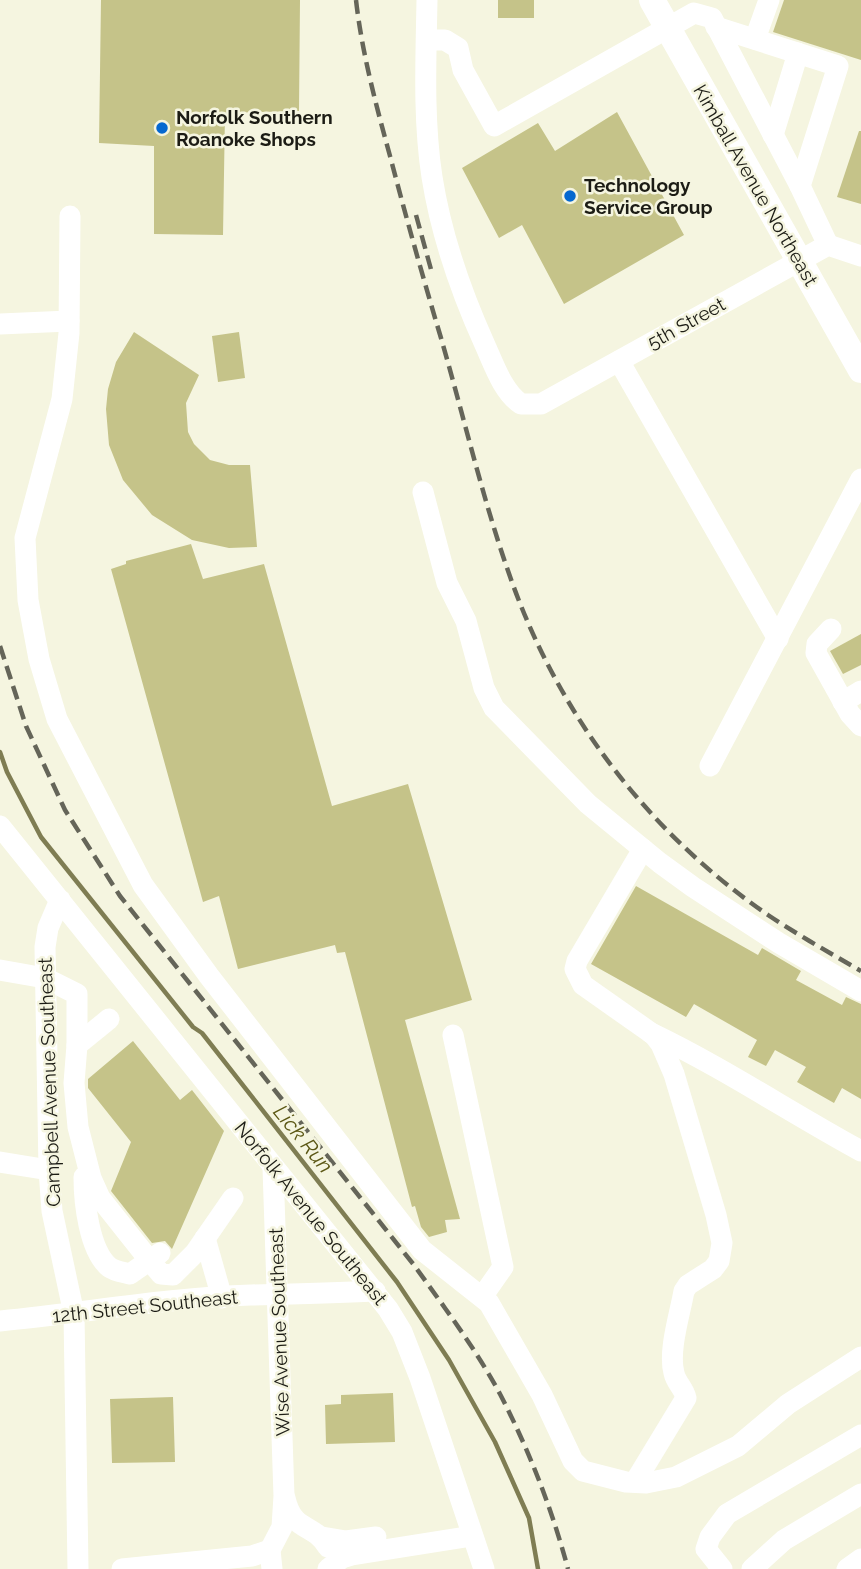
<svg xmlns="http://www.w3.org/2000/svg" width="861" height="1569" font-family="Raleway,sans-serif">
<rect width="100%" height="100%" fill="#f5f5e0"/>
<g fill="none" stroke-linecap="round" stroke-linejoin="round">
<path stroke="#7f7d53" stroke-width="4.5" d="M0 752 7 772 41 837 193 1027 202 1033 397 1282 449 1360 495 1442 529 1518 538 1569"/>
</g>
<g fill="#c5c389">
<path d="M101 0H300L299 111 225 113 223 235 154 234V146L99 143Z"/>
<rect x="498" y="0" width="36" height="18"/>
<path d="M784 0H861V60L773 32Z"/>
<path d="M617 112 684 235 564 304 522 225 499 238 462 168 538 123 555 151Z"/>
<path d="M859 131H861V204L837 197Z"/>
<path d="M134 332 199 375 186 403 188 432 194 444 210 460 229 465H250L257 547 229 548 192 540 152 515 123 480 109 445 106 409 108 389 116 362Z"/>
<path d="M239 332 245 378 218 382 212 336Z"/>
<path d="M191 544 203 579 264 564 332 806 408 784 472 1000 405 1020 460 1219 445 1220 447 1232 429 1237 421 1227 415 1206 412 1207 345 952 337 953 335 945 238 969 219 896 203 902 111 569 126 564V561Z"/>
<path d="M861 634V665L843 674 830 651Z"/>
<path d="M636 886 758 955 762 948 801 971 796 980 842 1005 846 997 861 1004V1099L842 1088 834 1103 797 1082 806 1067 775 1050 766 1066 748 1057 757 1040 694 1004 686 1017 591 964Z"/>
<path d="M133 1041 180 1100 192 1090 224 1131 172 1249 165 1241 152 1243 111 1191 131 1142 88 1088V1079Z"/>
<path d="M393 1393 395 1442 326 1444 325 1405 341 1404V1395Z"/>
<path d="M173 1397 175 1462 112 1463 110 1399Z"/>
</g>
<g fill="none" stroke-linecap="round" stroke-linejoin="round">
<g stroke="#fff" stroke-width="21">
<path d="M427 0C426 58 423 119 432 177 441 234 461 292 485 345 494 365 503 392 521 404H541L828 245 861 256"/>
<path d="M716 27 838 66 800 186"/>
<path d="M755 39 769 0"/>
<path d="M427 40H445L458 48 463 70 494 126 694 13 712 18 800 186 828 245"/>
<path d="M773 135 798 53"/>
<path d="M70 216 69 333 62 399 25 538 28 600 39 659 57 719 143 885 209 976 422 1250 489 1303 542 1395 573 1461 583 1471 626 1482 646 1483 676 1477 738 1446 788 1404 861 1357"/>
<path d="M0 324 69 321"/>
<path d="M619 361 778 639"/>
<path d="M423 492 447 583 466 621 484 688 494 708 588 804 660 863 693 887 779 943 861 991"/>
<path d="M831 629 817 644 816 653 850 714 861 726"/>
<path d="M843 702 861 691"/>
<path d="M710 766 861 479"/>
<path d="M0 826 388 1309 402 1332 420 1378 484 1569"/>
<path d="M60 900 48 928 45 947 49 1170 52 1211 74 1314 78 1569"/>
<path d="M0 970 45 978 77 994V1045L74 1083 78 1127 91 1178 100 1198 146 1256"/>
<path d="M651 1033C724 1068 791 1113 861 1151"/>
<path d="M453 1035 503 1267 482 1297"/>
<path d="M77 1045 109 1019"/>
<path d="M0 1162 49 1170"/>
<path d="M84 1177C84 1202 89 1250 109 1267 114 1271 122 1272 130 1274L160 1253"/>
<path d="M205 1238 222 1298"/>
<path d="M156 1268 161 1274 173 1275 195 1253 233 1198"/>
<path d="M0 1321C84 1313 167 1298 251 1295 292 1294 333 1293 375 1291"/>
<path d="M635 1482 686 1398C684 1388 676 1383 674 1373 668 1351 680 1314 684 1291L688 1285 713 1269 719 1261 722 1243 716 1215 674 1074 661 1044 654 1035 583 985 575 969 577 961 643 849"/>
<path d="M285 1498C293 1533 313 1522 328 1547"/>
<path d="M322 1537 346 1541 376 1537"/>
<path d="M122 1569 252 1556 270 1550"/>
<path d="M272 1569 270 1550 282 1527 284 1496 273 1168"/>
<path d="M328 1569 342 1558 352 1555 472 1536"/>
<path d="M722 1569 706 1549 710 1537 727 1514 861 1435"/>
<path d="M752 1569 784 1540 861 1494"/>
<path d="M847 1569 861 1559"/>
</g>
<path stroke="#fff" stroke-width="26" d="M652 0 861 370"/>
<g stroke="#656559" stroke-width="4.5" stroke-dasharray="14 7" stroke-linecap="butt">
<path d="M356 0C362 53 376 105 390 156 406 217 423 278 441 338 465 421 484 505 513 585 562 719 650 834 768 915 798 935 830 953 861 971"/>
<path d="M416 215 432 273"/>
<path d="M0 646 26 726 65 810 120 896 414 1265C444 1307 476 1349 500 1394 529 1450 552 1509 568 1569"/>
</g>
</g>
<g fill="#0568d0" stroke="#f5f5e0" stroke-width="2.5">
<circle cx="162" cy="128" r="7"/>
<circle cx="570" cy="196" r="7"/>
</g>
<g text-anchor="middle" stroke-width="5" stroke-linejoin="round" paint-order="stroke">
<g font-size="19" font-weight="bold" fill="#1c1c15" stroke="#f5f5e0" text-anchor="start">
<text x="176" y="124">Norfolk Southern<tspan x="176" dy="22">Roanoke Shops</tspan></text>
<text x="584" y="192">Technology<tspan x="584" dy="22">Service Group</tspan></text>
</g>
<g font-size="19" fill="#1c1c15" stroke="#f5f5e0">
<text transform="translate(756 185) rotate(60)" y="7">Kimball Avenue Northeast</text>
<text transform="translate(686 323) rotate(-29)" y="7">5th Street</text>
<text transform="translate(49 1082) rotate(-92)" y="7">Campbell Avenue Southeast</text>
<text transform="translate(311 1213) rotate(51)" y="7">Norfolk Avenue Southeast</text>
<text transform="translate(145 1306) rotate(-6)" y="7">12th Street Southeast</text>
<text transform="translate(279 1332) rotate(-92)" y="7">Wise Avenue Southeast</text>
</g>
<g font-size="21" font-style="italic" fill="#5b5714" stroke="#f5f5e0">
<text transform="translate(303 1139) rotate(51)" y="7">Lick Run</text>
</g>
</g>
</svg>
